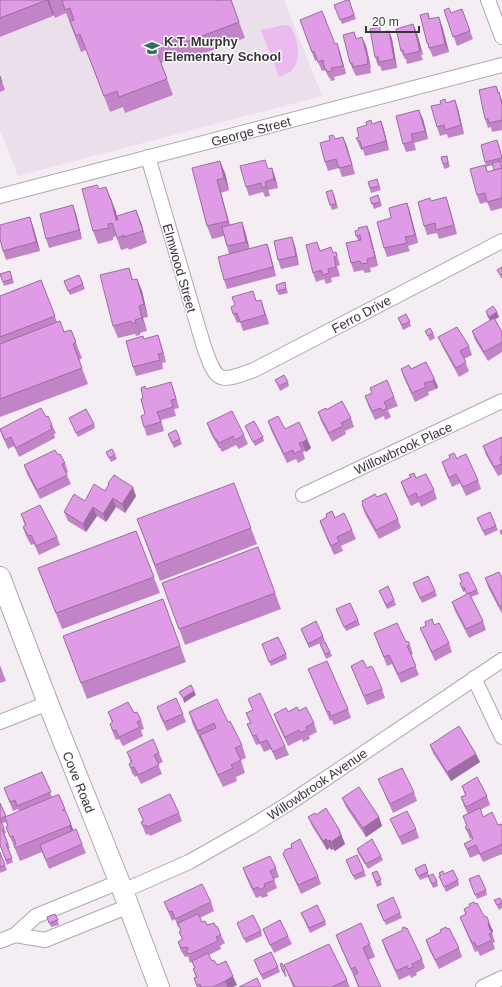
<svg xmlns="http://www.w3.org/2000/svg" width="502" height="987" font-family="Arial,sans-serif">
<rect width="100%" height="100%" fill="#f4edf4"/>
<path fill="#ebdfec" d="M0 0H284L322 96 18 176 0 130Z"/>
<path fill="#ebbbf0" d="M284 25 290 26C298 38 302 57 293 69 290 73 283 75 279 77L261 30Z"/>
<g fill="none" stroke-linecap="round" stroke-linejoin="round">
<defs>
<g id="minor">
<path d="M488 0 502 37"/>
<path d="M148 157 204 347C217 383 218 383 254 370L502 241"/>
<path d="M0 196 502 65"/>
<path d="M303 495 502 401"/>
<path d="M474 678 502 737"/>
<path d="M0 722 48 703"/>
<path d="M123 891 189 862 249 828 291 802 502 660"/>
<path d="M15 935 45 940 129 906"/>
<path d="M0 941 15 935 36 916 119 882"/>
<path d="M483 987 502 978"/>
</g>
<path id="secondary" d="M0 577 48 703 123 891 159 987"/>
</defs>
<use href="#minor" stroke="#aea8af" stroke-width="16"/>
<use href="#secondary" stroke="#aea8af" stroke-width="22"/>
<use href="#minor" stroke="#fff" stroke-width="14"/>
<use href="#secondary" stroke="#fff" stroke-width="20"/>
</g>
<g fill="#c185c7">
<path d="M0 0H218V1L231 0 245 38 184 61 182 55 161 63 173 95 125 113 123 107 110 112 86 50 81 52 66 13 55 18 54 15 53 16 0 37Z"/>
<path d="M349 0 356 19 342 24 334 5Z"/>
<path d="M462 9 473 39 457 46 444 10 451 13Z"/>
<path d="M428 13 430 19 442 26 449 52 433 57 427 43Z"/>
<path d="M300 20 335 44 340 52 346 74 334 77 335 80 331 81 330 78H329L325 70 322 71 317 60 315 61Z"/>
<path d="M413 24 417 33 423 55H421L423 60 407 64 406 59H405L401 51Z"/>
<path d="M389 31 392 39 397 68 382 71 380 66H378L375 57Z"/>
<path d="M354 32 356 39 362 37 366 46 371 68H370L371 73 356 76 354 72 350 63Z"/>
<path d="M0 76 5 90 0 92Z"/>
<path d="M496 86 502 100V130L492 132 491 127 488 128 485 119Z"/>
<path d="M445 99 446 103 455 100 458 109 464 134 448 138 447 134 440 136 437 127 441 104Z"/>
<path d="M423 119 428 139 414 143 416 150 406 152 403 144Z"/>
<path d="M381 121 384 130 389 150 365 156 363 150H361L356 138 359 137 372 124Z"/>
<path d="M333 135 335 139 343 137 355 174 342 177 339 168 328 171 325 162 330 140Z"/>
<path d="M499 144 502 157V163H501L502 166V208L491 211 487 202 480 204 477 195 485 165 488 172 494 170 493 165 486 167 485 162Z"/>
<path d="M448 160 450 167 444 169 443 164Z"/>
<path d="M192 168 225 173 229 190 221 193 230 225 242 222 245 231 249 249 267 244 270 253 276 276 227 289 224 280 229 254 227 246 224 236 212 239 207 226Z"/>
<path d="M272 168 275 177 278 188 268 190 270 196 265 197 263 192 249 196 246 187 269 169Z"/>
<path d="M377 179 381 190 371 193 368 182Z"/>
<path d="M97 185 99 189 106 187 116 212 117 220 136 210 147 243 129 250 128 248 121 250 116 236 113 237V240L98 244 93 231Z"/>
<path d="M334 194 338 208 332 210 330 205Z"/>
<path d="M378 195 382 206 374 209 370 198Z"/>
<path d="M446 197 449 206 457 234 439 239 437 233 427 235 424 226Z"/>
<path d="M407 203 410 212 418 243 408 246 410 251 387 257 384 248 391 218Z"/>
<path d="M76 214 82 239 49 248 46 239Z"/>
<path d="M33 226 40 251 6 260 3 251Z"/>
<path d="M367 226 370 234 378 266 370 268 371 272 365 273 363 270 354 272 351 263 358 240 356 236 359 230Z"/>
<path d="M295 246 299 265 281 269 278 260Z"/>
<path d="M320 250 333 253 336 252 340 265 337 266 340 276 331 278 332 282 326 284 324 279 316 282 313 273Z"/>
<path d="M129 268 133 280 137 279 142 291 148 317 143 318 147 331 140 333V335L136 336 135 334 118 338 113 326Z"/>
<path d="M10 271 14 283 4 286 0 274Z"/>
<path d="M79 275 85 289 70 295 64 281Z"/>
<path d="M41 280 57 322 64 332 71 330 82 358 79 360 88 384 0 417V296Z"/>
<path d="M286 287 288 293 279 295 277 291Z"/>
<path d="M257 301 264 309 269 324 243 331 240 322 237 323 233 314Z"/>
<path d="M486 311 497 312 499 317 495 319 502 332V352L488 361 475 340 472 331 490 321 487 316Z"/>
<path d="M406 314 411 326 403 330 398 318Z"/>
<path d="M425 331 433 333 435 338 430 341Z"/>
<path d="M438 337 469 346 472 355 464 359 469 371 459 377 442 346Z"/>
<path d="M144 339 161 344 166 362 162 363 163 369 136 376 133 367Z"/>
<path d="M426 362 438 387 436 389 428 392 429 395 415 402 404 378 401 369H411Z"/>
<path d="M275 380 288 382 289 386 280 391Z"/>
<path d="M171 382 179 408 174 409 176 416 161 420 164 431 147 436 144 427 145 414 143 398 146 389Z"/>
<path d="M370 388 394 397 398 406 388 410 391 417 385 420 384 416 375 420 368 405 365 396 372 393Z"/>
<path d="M326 410 351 418 354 427 345 431 346 434 332 442 321 421 318 412Z"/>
<path d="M46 417 52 425 56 433 54 434 55 438 19 457 14 446 8 449 3 438 0 430Z"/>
<path d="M69 418 94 424 95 428 78 437Z"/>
<path d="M268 421 285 429 307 439 311 448 306 452 305 451 303 452 305 459 298 463 296 459 287 463 271 430Z"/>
<path d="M207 423 244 435 248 444 239 449 236 445 222 452 220 448H219L210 432Z"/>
<path d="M245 426 263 437 264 441 255 446Z"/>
<path d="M168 434 180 439 182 444 174 448Z"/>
<path d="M502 437V474L498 476 486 455 483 446Z"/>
<path d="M106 452 115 455 117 459 111 462Z"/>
<path d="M58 455 65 463 68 472 66 473 71 484 40 499 27 474 24 465Z"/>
<path d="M457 459 478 480 481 489 466 496 460 483 452 487 445 471 442 462Z"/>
<path d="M409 475 416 478 434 490 437 499 421 507 419 502 411 506 404 491 401 482 410 477Z"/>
<path d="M108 483 136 496 125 513 116 507 106 522 97 516 86 532 68 521 64 512 105 491 108 485Z"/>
<path d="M377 497 398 519 401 528 379 539 365 514 362 505 363 504 362 501Z"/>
<path d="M21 514 57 537 60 545 39 555 34 544 31 545 26 536 23 527 25 526Z"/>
<path d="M326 514 335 518 352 530 356 539 341 546 343 551 334 555 323 530 320 521 327 517Z"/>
<path d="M477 518 496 526 498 530 485 536Z"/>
<path d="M137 519 251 528 257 544 160 581Z"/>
<path d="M136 531 160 593 62 629 38 568Z"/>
<path d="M258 547 281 609 185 645 162 583Z"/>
<path d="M485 578H502V614L488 587Z"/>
<path d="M413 583 435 591 437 596 422 603Z"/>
<path d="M460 583 477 590 479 594 471 597 483 621 486 630 469 638 455 611 452 602 467 594 466 591 463 592Z"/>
<path d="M379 591 394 600 396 605 387 609Z"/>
<path d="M163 599 186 662 87 699 63 636Z"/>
<path d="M336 609 358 620 360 625 346 631Z"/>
<path d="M420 628 449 643 452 652 435 661 424 637Z"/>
<path d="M301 629 323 636 325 641 309 648Z"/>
<path d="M374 633 406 642 410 645 413 654 411 655 419 675 401 683 392 664 387 666Z"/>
<path d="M262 644 286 654 287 659 271 666Z"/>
<path d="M320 644 330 652 332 656 326 659Z"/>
<path d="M0 665 6 681 0 683Z"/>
<path d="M351 666 367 668 382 689 385 698 367 705Z"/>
<path d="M308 669 348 709 351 718 334 725 332 720 330 721Z"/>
<path d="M248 699 285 746 289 755 276 760 271 749 264 752 260 744 256 745 247 724 250 723 246 713 253 710Z"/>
<path d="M157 707 183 714 186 722 167 731 160 716Z"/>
<path d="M299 711 314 723 317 732 309 736 310 739 303 742 302 739 288 746 277 723 274 714Z"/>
<path d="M108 712 134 713 141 720 144 729 141 730 143 736 123 746 119 739 116 740 113 733 110 724 112 723Z"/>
<path d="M189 712 228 722 242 745 246 758 241 760 245 773 236 777 237 781 223 787 193 725Z"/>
<path d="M430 745 476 754 480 762 451 781 433 753Z"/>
<path d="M127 752 159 753 163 762 158 764 162 774 141 784 137 776 135 777 132 773 129 764 131 763Z"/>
<path d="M42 772 52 797 59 795 73 830 82 844 86 853 49 869 42 852 20 861 6 827 8 826 6 822 2 823 6 833 4 834 10 848 8 849 13 862 7 865 0 845V803L6 817 19 811 18 809 13 811 4 788Z"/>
<path d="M378 779 414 792 417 801 393 813 382 788Z"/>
<path d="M462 786 487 796 490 805 480 810 483 817 498 825H502V854L483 862 479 854 470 858 464 844 473 840 472 838 470 839 469 836 465 827 467 826 463 816 468 814 464 806 461 797 465 795Z"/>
<path d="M342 798 379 817 382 826 366 837 346 807Z"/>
<path d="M138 809 179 813 182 821 150 836 149 834 146 835 141 822 143 821Z"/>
<path d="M316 815 343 840 345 844 335 851 333 849 331 850 330 847 327 850 312 826 308 817Z"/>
<path d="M390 819 416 829 419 838 402 845 394 827Z"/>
<path d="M357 849 381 856 383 860 368 869 358 853Z"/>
<path d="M0 852 7 870 0 873Z"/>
<path d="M283 854 318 876 321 884 301 894 287 863Z"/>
<path d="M346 860 364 871 366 876 355 880Z"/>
<path d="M425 864 429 876 437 881 438 886 433 888 428 877 420 880 415 869Z"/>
<path d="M243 868H276L279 877 274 879 277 888 267 893 268 896 262 898 261 896 256 898 246 877Z"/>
<path d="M377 871 382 885 377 887 372 873Z"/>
<path d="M439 873 458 880 459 885 446 892 439 876H440Z"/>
<path d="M469 879 486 890 487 895 477 899Z"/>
<path d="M494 900 502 902V908L499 910Z"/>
<path d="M164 902H211L214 911 200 918 202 922 207 925 216 927 221 935 225 943 220 946 221 949 209 955 212 961 217 965 237 985 233 987H197L194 978 196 977 193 969H195L192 962 190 963 188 956 185 957 181 951 178 942 182 939 179 932 181 931 179 927H178L175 919 172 921Z"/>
<path d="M377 905 400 913 402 918 386 925Z"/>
<path d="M464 909 484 916 493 931 492 933 495 942 493 943 495 949 480 956 478 951 475 952 463 925 460 917 466 914Z"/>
<path d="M301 913 325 921 326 925 310 933Z"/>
<path d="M55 914 59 925 51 927 47 917Z"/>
<path d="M237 923 261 931 262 936 246 943Z"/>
<path d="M263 929 288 936 292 944 274 953 266 937Z"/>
<path d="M440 930 459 948 462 957 439 969 429 949 426 940 441 932Z"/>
<path d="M336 935 370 944 375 957 368 960 359 987H358L355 979 341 948Z"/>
<path d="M382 940 422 959 425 968 416 973 417 975 411 978 410 975 399 980 385 949Z"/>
<path d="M254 960 278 967 280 972 263 980Z"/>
<path d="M280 964 285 971 287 976 285 977Z"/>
<path d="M284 965 347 980 350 987H293Z"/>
</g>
<g fill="#9d6ca2">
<path d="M47 0H49L54 15 53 16Z"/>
<path d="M439 17 442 26 449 52 445 44Z"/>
<path d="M413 24 417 33 423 55 419 46Z"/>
<path d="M389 31 392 39 397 68 394 59Z"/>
<path d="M362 37 366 46 371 68 368 59Z"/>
<path d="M337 43 340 52 346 74 343 66Z"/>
<path d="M455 100 458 109 464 134 461 125Z"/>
<path d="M419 110 423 119 428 139 425 131Z"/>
<path d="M381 121 384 130 389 150 386 141Z"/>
<path d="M343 137 347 146 355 174 352 165Z"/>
<path d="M220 161 225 173 229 190 224 178Z"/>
<path d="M272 168 275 177 278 188 274 179Z"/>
<path d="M217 180 221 193 232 234 228 221Z"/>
<path d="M265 182 268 190 270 196 266 187Z"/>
<path d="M106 187 116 212 120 233 116 220Z"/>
<path d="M446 197 449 206 457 234 454 225Z"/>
<path d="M407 203 410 212 418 243 415 235Z"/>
<path d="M73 205 76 214 82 239 79 230Z"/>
<path d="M136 210 141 222 147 243Z"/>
<path d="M30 217 33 226 40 251 36 242Z"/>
<path d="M242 222 245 231 250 250 246 242Z"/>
<path d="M367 226 370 234 378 266 375 257Z"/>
<path d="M292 237 295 246 299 265 296 256Z"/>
<path d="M267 244 270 253 276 276 273 267Z"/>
<path d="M137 279 142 291 148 317 144 304Z"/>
<path d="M261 300 269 324 265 315Z"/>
<path d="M139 306 143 318 147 331 142 318Z"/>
<path d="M497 312 499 317 491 322 489 317Z"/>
<path d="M135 320 140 333V335Z"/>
<path d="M158 335 161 344 166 362 163 353Z"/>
<path d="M434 378 438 387 436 389 433 381Z"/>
<path d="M171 382 174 391 179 408 176 399Z"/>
<path d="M307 439 311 448 306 452 302 443Z"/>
<path d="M133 487 136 496 125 513 122 504Z"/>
<path d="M113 498 116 507 106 522 103 514Z"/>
<path d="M93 507 97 516 86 532 83 524Z"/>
<path d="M194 691 196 695 184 703 183 698Z"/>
<path d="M476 754 480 762 451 781 447 772Z"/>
<path d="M379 817 382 826 366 837 363 828Z"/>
<path d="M71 824 76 837 74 838 69 826Z"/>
<path d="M340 831 345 844 335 851 331 842Z"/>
<path d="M326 839 330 847 327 850 323 841Z"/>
<path d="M330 840 333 849 331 850 328 841Z"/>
<path d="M489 922 493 931 491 934 488 925Z"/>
<path d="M233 976 237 985 233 987H227L225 981Z"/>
</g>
<g fill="#e09be7" stroke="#9d6ca2">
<path d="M0 0H47L0 18Z"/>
<path d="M62 0H218V1L220 0H231L239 22 178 45 176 39 155 47 167 79 119 97 117 91 104 96 80 34 76 36 70 21 74 20 70 8 65 10Z"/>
<path d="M347 0H349L354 15 340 20 334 5Z"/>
<path d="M449 8 451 13 462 9 470 31 453 37 444 10Z"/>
<path d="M322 11 335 44 337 43 343 66 331 68 332 71 327 72 326 69 325 70 323 60 318 62 314 51 312 52 300 20Z"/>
<path d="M428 13 429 19 439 17 445 44 429 48 428 43H427L420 15Z"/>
<path d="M413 24 419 46H418L420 51 404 55 403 50 401 51 396 29Z"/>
<path d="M380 27V32L389 31 394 59 379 62 378 57H375L370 29Z"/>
<path d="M354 32 356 39 362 37 368 59H367L368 64 353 67 352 63H350L343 35Z"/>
<path d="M0 76 2 82H0Z"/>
<path d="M496 86 498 93 499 92 502 104V120L489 123 488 119H485L479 90Z"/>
<path d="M445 99 446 103 455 100 461 125 445 130 444 125 437 127 431 106 441 104 440 101Z"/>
<path d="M419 110 425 131 411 134 413 141 403 144 396 116Z"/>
<path d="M371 120 372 124 381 121 386 141 362 148 360 141H358L356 138 359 137 357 128 367 125 366 122Z"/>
<path d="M333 135 335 139 343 137 352 165 339 168 336 159 325 162 320 143 330 140 329 136Z"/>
<path d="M497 140 502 158 485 162 481 145Z"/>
<path d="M447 156 448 163 443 164 441 157Z"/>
<path d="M265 160 268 169 272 168 274 179 265 182 266 187 262 188 261 183 246 187 240 166Z"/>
<path d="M220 161 224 178 217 180 228 221 207 226 192 168Z"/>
<path d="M500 161 502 168 494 170 492 163Z"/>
<path d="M485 165 487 172 502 168V198L487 202 485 193 477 195 470 169Z"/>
<path d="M377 179 379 186 370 188 368 182Z"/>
<path d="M97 185 99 189 106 187 110 199H111L116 220H118L117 216 136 210 143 231 124 237V235L117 238 112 223 108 224 109 228 93 231 82 189Z"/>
<path d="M332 190 336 204 330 205 326 192Z"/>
<path d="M378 195 380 202 372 204 370 198Z"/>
<path d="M446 197 454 225 436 230 435 223 424 226 418 202 430 198 431 201Z"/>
<path d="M407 203 415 235 405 237 407 243 384 248 377 222 391 218 389 208Z"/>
<path d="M73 205 79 230 46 239 40 214Z"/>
<path d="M30 217 36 242 3 251 0 239V225Z"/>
<path d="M242 222 246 242 227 246 222 227Z"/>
<path d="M367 226 375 257 367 259 368 263 361 264 360 261 351 263 346 243 361 240 360 235 356 236 355 231 359 230 358 228Z"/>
<path d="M292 237 296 256 278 260 274 241Z"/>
<path d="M317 242 320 251 331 247 333 253 336 252 337 256 334 257 336 267 328 269 329 273 323 275 321 270 313 273 306 245Z"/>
<path d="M267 244 273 267 224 280 218 257Z"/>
<path d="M502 267V278L497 270Z"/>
<path d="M129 268 132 280 137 279 144 304 139 306 142 318 135 320 136 323H132L131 321 113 326 100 275Z"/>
<path d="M10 271 12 279 3 282 0 274Z"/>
<path d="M79 275 83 284 68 291 64 281Z"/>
<path d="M41 280 55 316 0 337V296Z"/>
<path d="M285 282 286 289 277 291 276 285Z"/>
<path d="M253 291 256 301 261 300 265 315 240 322 237 313 233 314 231 307 235 305 232 297Z"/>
<path d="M493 306 497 312 489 317 486 311Z"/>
<path d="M406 314 410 322 402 325 398 318Z"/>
<path d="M494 318 502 332V342L484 352 472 331Z"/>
<path d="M60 321 64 332 71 330 76 342 73 344 82 368 0 399V344Z"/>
<path d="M457 327 469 346 460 351 466 362 456 368 438 337Z"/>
<path d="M430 328 433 333 428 336 425 331Z"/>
<path d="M158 335 163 353 158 354 160 360 133 367 126 341 143 336 144 339Z"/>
<path d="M426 362 434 378 433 381 424 383 426 387 412 393 401 369 409 365 411 369Z"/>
<path d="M284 375 288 382 279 386 275 380Z"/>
<path d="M387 380 394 397 384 402 387 408 382 411 381 408 372 411 365 396 372 393 370 388Z"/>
<path d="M171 382 176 399 171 400 173 407 157 412 161 422 144 427 141 416 145 414 141 399 143 398 141 388 145 386 146 389Z"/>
<path d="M342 401 351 418 341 423 343 426 329 433 318 412 326 408V410Z"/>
<path d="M41 408 46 417 48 416 52 425 50 426 52 429 16 448 11 437 5 440 0 429Z"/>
<path d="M86 409 94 424 76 433 69 418Z"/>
<path d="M232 411 244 435 235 440 233 436 219 443 216 439H215L207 423Z"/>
<path d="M278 416 285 429 299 422 307 439 302 443V442L299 443 302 450 294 454 293 450 284 454 268 421Z"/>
<path d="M254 421 263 437 253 442 245 426Z"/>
<path d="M176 430 180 439 172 443 168 434Z"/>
<path d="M502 437V456L500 457 502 464 494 467 483 446Z"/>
<path d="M112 449 115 455 109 458 106 452Z"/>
<path d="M55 450 58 455 60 454 65 463 62 464 67 475 37 490 24 465Z"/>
<path d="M454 453 457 459 459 457 466 454 478 480 463 487 456 474 449 478 442 462 450 458 449 455Z"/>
<path d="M414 473 416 478 426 474 434 490 418 498 416 493 408 497 401 482 411 477 409 475Z"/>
<path d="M114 475 133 487 122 504 113 498 103 514 93 507 83 524 64 512 74 494 85 501 94 484 105 491 109 484 108 483Z"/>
<path d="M234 483 251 528 155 565 137 519Z"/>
<path d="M386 493 398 519 376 530 362 505 363 504 362 501 375 494 377 497Z"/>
<path d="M40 505 57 537 36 546 31 535 28 536 23 527 26 525 21 514Z"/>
<path d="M332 511 335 518 344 513 352 530 337 537 339 542 331 546 320 521 327 517 326 514Z"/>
<path d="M490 512 496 526 483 531 477 518Z"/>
<path d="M502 530V535L500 531Z"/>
<path d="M136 531 154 577 56 613 38 568Z"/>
<path d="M258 547 275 593 179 629 162 583Z"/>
<path d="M468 572 477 590 467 594 464 587 462 588 460 583 462 582 459 575Z"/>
<path d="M499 572 502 578V605L500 607 485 578Z"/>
<path d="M428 576 435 591 420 598 413 583Z"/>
<path d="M388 586 394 600 386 605 379 591Z"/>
<path d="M469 593 483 621 466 629 452 602Z"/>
<path d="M163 599 180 646 81 683 63 636Z"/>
<path d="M350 603 358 620 344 627 336 609Z"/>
<path d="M432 619 434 625 439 623 449 643 432 652 420 628 426 626 425 622Z"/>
<path d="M316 621 323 636 308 644 301 629Z"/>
<path d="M397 623 406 642 408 641 410 645 407 646 416 666 398 674 389 655 384 657 374 633Z"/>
<path d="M278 637 286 654 269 662 262 644Z"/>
<path d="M325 642 330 652 325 654 320 644Z"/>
<path d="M363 660 367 668 371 666 373 668 382 689 364 696 351 666Z"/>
<path d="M327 661 348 709 331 716 329 711 327 712 308 669Z"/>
<path d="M191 685 194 691 183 698 179 692Z"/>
<path d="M260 693 285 746 273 752 267 740 260 743 256 735 253 736 247 724 251 723 246 713 253 710 248 699Z"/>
<path d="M176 698 183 714 164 722 157 707Z"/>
<path d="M217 699 228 722 230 721 242 745 235 748 241 760 231 765 233 768 218 775 200 735 216 728 214 723 198 731 189 712Z"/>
<path d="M128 702 134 713 137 712 141 720 137 722 140 727 119 737 116 730 113 731 110 724 113 722 108 712Z"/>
<path d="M297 707 299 711 306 707 314 723 306 727 307 730 300 733 299 730 285 737 274 714 286 708 288 712Z"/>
<path d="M459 726 476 754 447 772 430 745Z"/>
<path d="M153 739 159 753 154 755 159 765 138 775 134 767 131 768 129 764 132 762 127 752Z"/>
<path d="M402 768 414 792 390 804 378 779Z"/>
<path d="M42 772 51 792 17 806 15 800 10 802 4 788Z"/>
<path d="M477 777 487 796 466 807 461 797 466 795 462 786Z"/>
<path d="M359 787 379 817 363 828 342 798Z"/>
<path d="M170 794 179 813 147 827 146 825 143 826 141 822 144 821 138 809Z"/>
<path d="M57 795H59L65 809 63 810V811L65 810 71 824 69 826 15 848 14 845 16 844 13 836 10 837 6 827 8 826 5 817Z"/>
<path d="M0 803 6 816 0 819Z"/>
<path d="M326 808 340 831 339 832 341 835 331 842 330 840 328 841 326 839 323 841 308 817 315 813 316 815Z"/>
<path d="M480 808 483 817 492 812 498 825 501 824 502 825V844L480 854 476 845 467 849 464 844 473 839 469 829 467 830 465 827 467 826 463 816Z"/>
<path d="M407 811 416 829 399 837 390 819Z"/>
<path d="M0 821H1L4 828 2 829 8 844H6L12 858 6 860 0 845Z"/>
<path d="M76 829 82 844 46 860 40 845Z"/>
<path d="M300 839 318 876 298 885 283 854 285 850 290 848 292 849 291 844Z"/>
<path d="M372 839 381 856 366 864 357 849Z"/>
<path d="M0 852 5 865 0 867Z"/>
<path d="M357 855 364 871 353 876 346 860Z"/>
<path d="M270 856 276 868 270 871 274 880 264 884 265 887 259 890 258 887 253 889 243 868Z"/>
<path d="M425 864 428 872 418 876 415 869Z"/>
<path d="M453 870 458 880 444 887 439 876H441L439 873 443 871 444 874Z"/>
<path d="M377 871 381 880 376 882 372 873Z"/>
<path d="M433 874 437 881 432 884 428 876Z"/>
<path d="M479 875 486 890 475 895 469 879Z"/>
<path d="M202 884 211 902 175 919 172 911 169 912 164 902Z"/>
<path d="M393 897 400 913 384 921 377 905Z"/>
<path d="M500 898 502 903 497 905 494 900Z"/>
<path d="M474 902 475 904 477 903 484 916 487 917 489 922 488 925 492 933 489 934 492 940 477 947 474 942 472 943 460 917 466 914 464 909 470 906 469 904Z"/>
<path d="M317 905 325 921 309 928 301 913Z"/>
<path d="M55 914 58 920 49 923 47 917Z"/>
<path d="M198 914 202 922 205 921 207 925 214 923 216 927 217 926 221 935 216 937 218 941 190 954 189 953 187 954 186 951 188 950 187 947 181 948 178 942 183 939 179 932 181 931 178 923Z"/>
<path d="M253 915 261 931 244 939 237 923Z"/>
<path d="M280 920 288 936 270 945 263 929Z"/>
<path d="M361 923 370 944 363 948 381 987H359L354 975 358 973 355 967 351 969 336 935Z"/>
<path d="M405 927 406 929 407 928 422 959 412 964 413 967 408 969 407 966 396 971 382 940 403 930 402 928Z"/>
<path d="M446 927 447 929 449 928 459 948 435 960 426 940 441 932 440 930Z"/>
<path d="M329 944 347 980 332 987H295L284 965Z"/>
<path d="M271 952 278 967 261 975 254 960Z"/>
<path d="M208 953 212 961 214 960 217 965 226 961 233 976 225 981 213 987H201L200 984 197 986 194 978 197 977 193 969 195 968 192 961Z"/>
<path d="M282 963 285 971 283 972 280 964Z"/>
<path d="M257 978 261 987H239Z"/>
</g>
<defs>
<symbol id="school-bare" viewBox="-9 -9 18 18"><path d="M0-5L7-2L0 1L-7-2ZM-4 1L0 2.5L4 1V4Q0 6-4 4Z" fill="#2f705e" stroke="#fefcff" stroke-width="2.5" paint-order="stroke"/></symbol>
</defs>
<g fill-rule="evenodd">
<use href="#school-bare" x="141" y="37" width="22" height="22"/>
</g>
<g text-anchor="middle" stroke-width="3" stroke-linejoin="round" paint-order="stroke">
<g font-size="13" font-weight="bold" fill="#363437" stroke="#fefcff" text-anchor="start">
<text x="164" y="46">K.T. Murphy<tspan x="164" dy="15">Elementary School</tspan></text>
</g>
<g font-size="13" fill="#363437" stroke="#fefcff">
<text transform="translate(251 131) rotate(-15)" y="5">George Street</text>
<text transform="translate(180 268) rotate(74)" y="5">Elmwood Street</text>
<text transform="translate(361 314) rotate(-28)" y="5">Ferro Drive</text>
<text transform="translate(403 448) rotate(-25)" y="5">Willowbrook Place</text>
<text transform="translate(79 782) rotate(68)" y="5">Cove Road</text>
<text transform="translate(317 784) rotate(-34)" y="5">Willowbrook Avenue</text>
</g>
</g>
<path d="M366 26v6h53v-6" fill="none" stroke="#363437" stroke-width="2"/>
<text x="372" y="26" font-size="12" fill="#363437" stroke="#fefcff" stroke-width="3" paint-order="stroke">20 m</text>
</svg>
